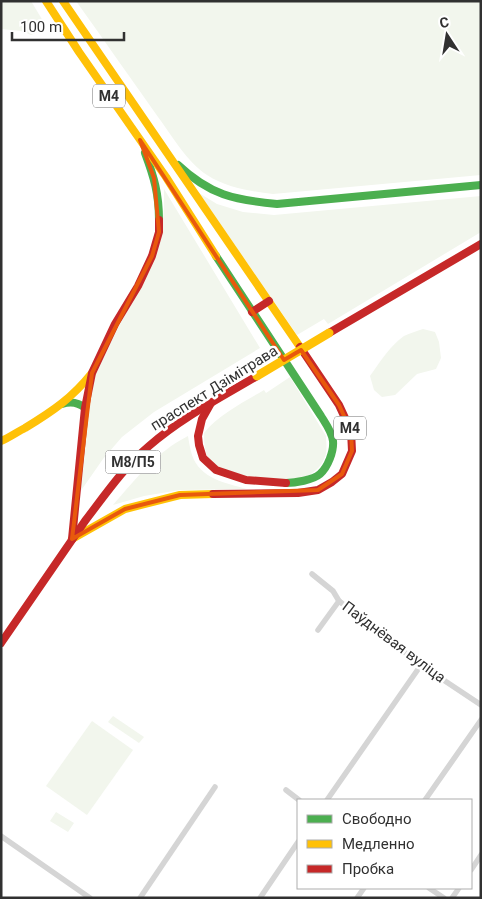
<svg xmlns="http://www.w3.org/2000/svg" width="482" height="899" font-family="Roboto,sans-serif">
<rect width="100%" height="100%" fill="#fff"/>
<g fill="#f2f6ed">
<path d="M1 1H31L46 26 40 31 31 35 21 31 1 29Z"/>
<path d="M76 1H481V175L273 194C250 191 227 188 207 175 187 162 173 137 158 117 131 79 104 40 76 1Z"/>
<path d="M164 189 260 348 154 412 122 437 103 459 80 492 89 406 96 372 161 239 164 209Z"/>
<path d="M199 193 217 204 243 212 274 215 481 196V232L328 324 324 319 297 335Z"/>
<path d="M423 329 435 332 439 342 441 358 436 369 417 374 395 395 382 397 374 390 370 376C380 362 390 346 404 336 410 333 417 331 423 329Z"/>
<path d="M290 377 326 436C326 443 328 452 324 459 322 465 315 472 309 475 296 481 268 479 255 477 242 476 228 475 217 468 205 460 204 446 204 433 219 414 244 402 264 390L266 393Z"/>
<path d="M188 436C189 442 190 449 192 455 200 479 226 483 247 489L180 490 144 496 113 505C136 479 156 452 188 436Z"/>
<path d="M113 716 144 737 139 743 108 722Z"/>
<path d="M92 721 133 750 87 815 46 786Z"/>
<path d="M56 812 74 823 68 832 50 821Z"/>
</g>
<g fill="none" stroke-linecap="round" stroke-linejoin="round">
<g stroke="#d5d5d5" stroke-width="5.5">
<path d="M312 574 333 591 339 601 421 665 481 705"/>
<path d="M318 630 339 601"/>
<path d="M286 790 299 800"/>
<path d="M327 800 421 665"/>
<path d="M425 800 481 720"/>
<path d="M1 836 90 898"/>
<path d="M471 870 481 855"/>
<path d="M429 888 444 898"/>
<path d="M140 898 215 787"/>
<path d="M260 898 298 842"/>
<path d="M357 898 364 888"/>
<path d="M452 898 459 888"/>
</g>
<g stroke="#4caf50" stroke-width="8">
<path d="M145 153C154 177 159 194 159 220"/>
<path d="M178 165C210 195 234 200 277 204L481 185"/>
<path d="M216 256 321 416C326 424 332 432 333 441 334 451 328 467 320 474 313 480 295 483 286 483"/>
<path d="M62 404C71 401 78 402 85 408"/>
</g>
<g stroke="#ffc107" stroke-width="8">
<path d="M46 1 79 52 166 177 216 256"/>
<path d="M63 1 300 347"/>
<path d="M1 441C9 438 17 432 25 428 53 411 72 398 92 373"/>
<path d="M72 539 125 509 180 495 213 494"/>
</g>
<g stroke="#c62828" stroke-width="8">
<path d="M252 312 269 301"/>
<path d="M329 333 481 244"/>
<path d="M211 403 202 419 198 436 199 445 203 458 216 470 246 480 286 483"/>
<path d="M213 494 298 493 318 490 332 482 342 474 352 451 351 431 339 405 300 347"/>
<path d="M72 539 85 408 92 373 115 324 138 286 152 256 159 232V220"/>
<path d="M1 643C29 602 57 561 85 521 105 495 124 467 149 446 181 418 220 398 257 376"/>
</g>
<path stroke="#ffc107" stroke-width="9" d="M257 376 329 333"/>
</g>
<path fill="none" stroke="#e8590c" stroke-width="4" stroke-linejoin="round" d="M140 140 284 360 301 350 339 405 351 431 352 451 342 474 318 490 180 495 125 509 72 539 92 373 152 256 159 232 154 178Z"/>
<g text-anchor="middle" stroke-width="5" stroke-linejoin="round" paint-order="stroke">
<g fill="#fff" stroke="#6f6f6f" stroke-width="1">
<rect x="93" y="84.5" width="32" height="23" rx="4"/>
<rect x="334" y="416.5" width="32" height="23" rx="4"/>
<rect x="105.5" y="450.5" width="55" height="23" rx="4"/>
</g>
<g font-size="14" font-weight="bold" fill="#313131">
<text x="109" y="101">М4</text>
<text x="350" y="433">М4</text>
<text x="133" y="467">М8/П5</text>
</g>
<g font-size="15" fill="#313131" stroke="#fff">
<text transform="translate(214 388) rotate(-32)" y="5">праспект Дзімітрава</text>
<text transform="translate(394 642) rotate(37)" y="5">Паўднёвая вуліца</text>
</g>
</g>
<rect width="482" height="899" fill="none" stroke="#313131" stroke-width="5"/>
<rect x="297" y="799" width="175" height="90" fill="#ffffff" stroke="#adadad"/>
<rect x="307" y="815" width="25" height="8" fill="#4caf50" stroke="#adadad"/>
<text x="342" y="824" font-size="15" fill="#313131">Свободно</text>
<rect x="307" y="840" width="25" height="8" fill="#ffc107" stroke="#adadad"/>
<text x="342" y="849" font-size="15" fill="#313131">Медленно</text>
<rect x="307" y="865" width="25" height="8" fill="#c62828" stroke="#adadad"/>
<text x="342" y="874" font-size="15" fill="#313131">Пробка</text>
<g transform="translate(447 35) rotate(348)" stroke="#ffffff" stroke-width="4" paint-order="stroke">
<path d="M0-4L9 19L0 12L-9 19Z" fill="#313131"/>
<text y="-8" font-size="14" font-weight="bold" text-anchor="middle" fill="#313131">С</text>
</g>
<path d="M12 32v8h112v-8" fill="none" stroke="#313131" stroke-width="2.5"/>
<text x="20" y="32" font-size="15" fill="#313131" stroke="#ffffff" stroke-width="4" paint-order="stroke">100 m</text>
</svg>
